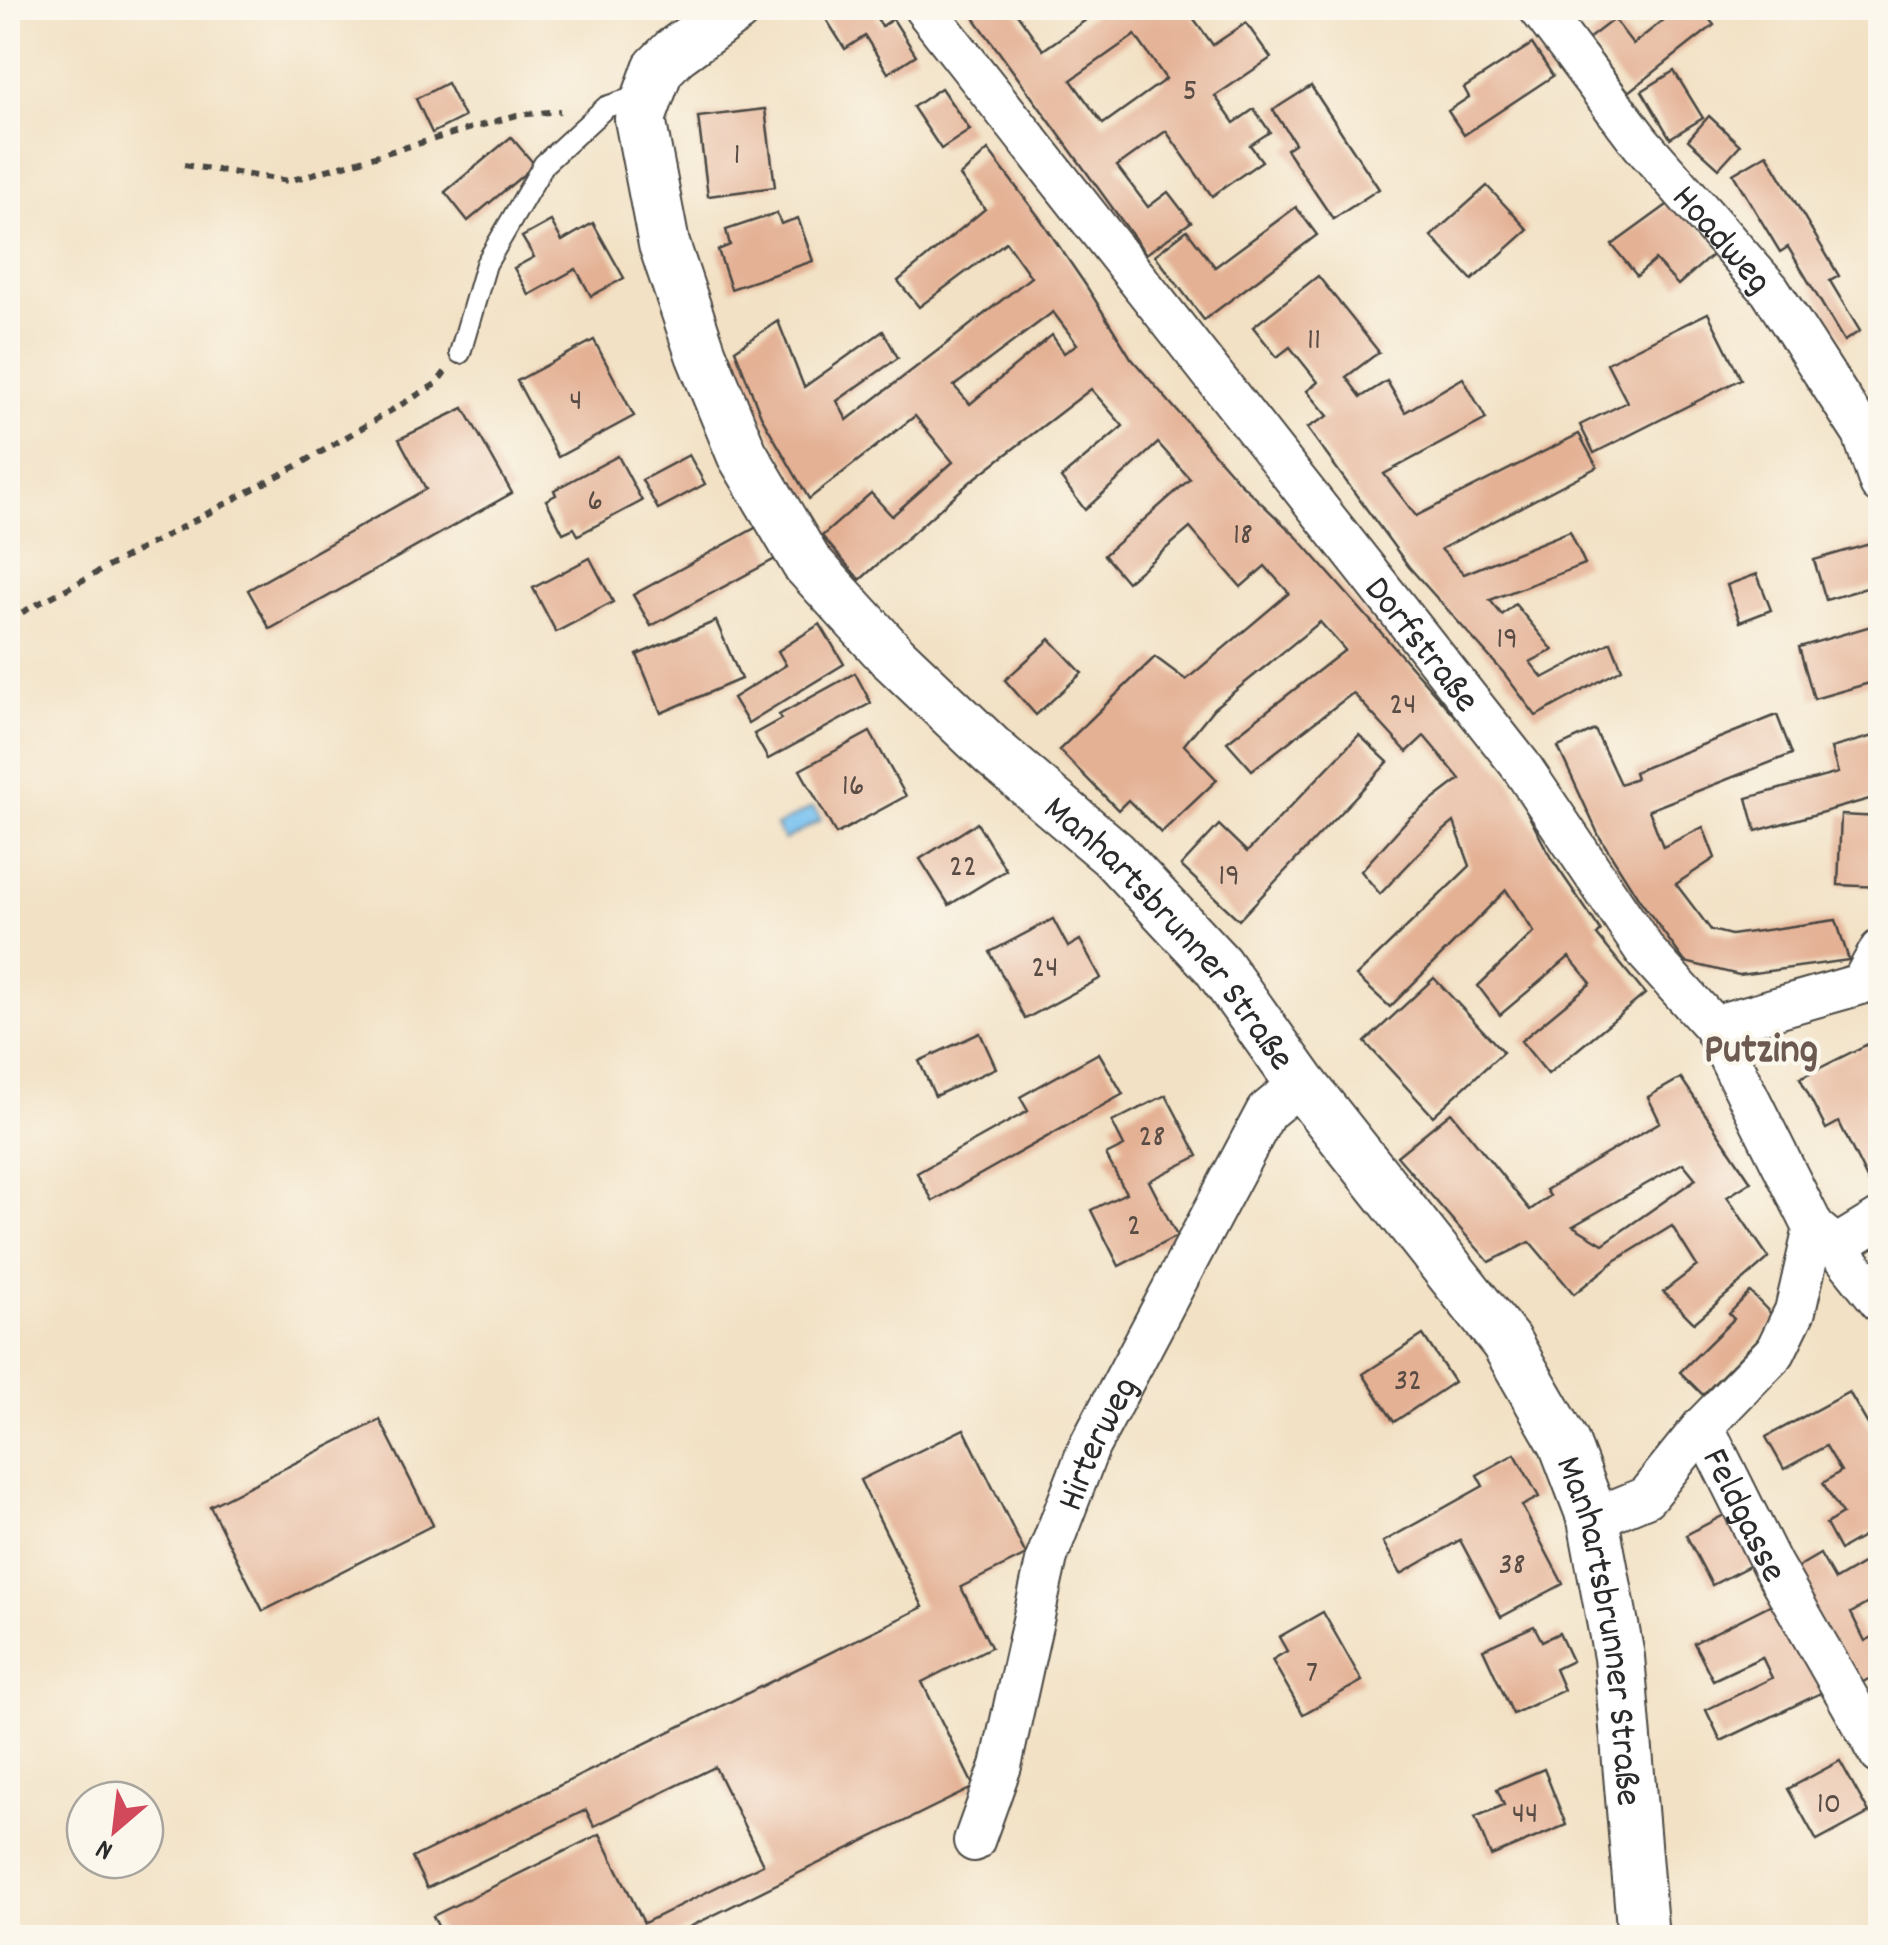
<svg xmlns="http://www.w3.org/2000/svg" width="1888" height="1945" font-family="Dekko,sans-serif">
<rect width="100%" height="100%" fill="#fbf7ec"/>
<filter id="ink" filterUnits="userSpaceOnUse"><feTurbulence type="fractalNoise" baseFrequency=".01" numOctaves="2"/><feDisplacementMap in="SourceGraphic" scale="20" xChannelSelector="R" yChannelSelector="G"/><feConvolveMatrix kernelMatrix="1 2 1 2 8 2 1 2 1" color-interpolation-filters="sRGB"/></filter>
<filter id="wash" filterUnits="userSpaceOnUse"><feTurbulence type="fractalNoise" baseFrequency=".0048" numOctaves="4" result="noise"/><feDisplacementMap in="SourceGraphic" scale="40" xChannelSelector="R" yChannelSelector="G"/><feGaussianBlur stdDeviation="2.25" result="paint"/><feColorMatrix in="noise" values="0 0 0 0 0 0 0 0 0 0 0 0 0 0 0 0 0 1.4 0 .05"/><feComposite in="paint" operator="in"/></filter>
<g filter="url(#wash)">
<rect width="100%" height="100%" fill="#f2e1c4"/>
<path fill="#77c1f0" stroke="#51768e" stroke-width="2.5" d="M813 807 821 820 784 840 776 826Z"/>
<g id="blocks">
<g fill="#e4b194" fill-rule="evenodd">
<path d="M819 8H870L882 26 893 19 916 55 888 73 865 36 845 49Z"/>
<path d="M967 8H1013L1043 50 1103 8H1186L1213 45 1246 23 1271 58 1215 96 1234 123 1254 109 1270 132 1250 145 1262 161 1212 196 1166 131 1117 166 1148 207 1168 192 1191 222 1146 254ZM1135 35 1166 79 1103 124 1071 80Z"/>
<path d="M1679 8H1700L1714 25 1629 92 1588 39 1614 19 1633 44Z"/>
<path d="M1532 44 1553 76 1464 135 1448 111 1469 97 1464 88Z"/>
<path d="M1674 71 1703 118 1670 138 1642 91Z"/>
<path d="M447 83 464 117 432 133 416 99Z"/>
<path d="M1311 86 1379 189 1333 219 1286 149 1295 143 1273 110Z"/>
<path d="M941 88 970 130 941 149 913 107Z"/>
<path d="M765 109 775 187 708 196 698 117Z"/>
<path d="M1709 116 1740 145 1719 168 1688 140Z"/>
<path d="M511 137 535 165 468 221 445 192Z"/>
<path d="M988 150 1039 217 1087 287 1131 358 1240 483 1297 537 1509 778 1551 858 1601 931 1597 935 1645 994 1548 1074 1521 1041 1591 983 1569 957 1500 1015 1478 986 1534 932 1506 890 1390 1007 1356 976 1470 866 1454 822 1430 842 1380 894 1361 871 1409 818 1460 779 1424 736 1407 752 1353 693 1252 770 1227 742 1345 650 1320 622 1214 708 1184 745 1217 780 1161 833 1128 800 1118 810 1059 750 1155 657 1186 680 1289 593 1265 566 1241 587 1190 528 1127 582 1104 555 1190 479 1158 443 1085 510 1061 478 1123 426 1091 389 970 482 860 580 822 536 871 493 892 516 953 462 915 416 809 499 761 416 735 350 778 321 804 387 883 331 898 358 837 401 847 420 941 348 1031 277 1006 242 919 307 898 281 985 209 960 176ZM1053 312 1077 344 1064 353 1052 335 970 404 954 386Z"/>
<path d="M1767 154 1839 276 1830 281 1860 331 1844 341 1788 247 1780 252 1733 174Z"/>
<path d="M1487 186 1528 230 1472 280 1431 236Z"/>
<path d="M1674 200 1718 250 1678 285 1655 260 1637 276 1612 245Z"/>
<path d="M1296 207 1317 235 1204 320 1155 255 1187 230 1215 267Z"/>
<path d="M777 213 781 224 798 218 813 261 731 289 718 250 730 245 726 230Z"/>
<path d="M551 221 562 241 593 223 624 278 591 296 576 269 529 295 514 268 534 257 522 237Z"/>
<path d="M1318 276 1379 352 1346 377 1361 397 1387 381 1405 412 1463 378 1486 419 1384 474 1416 516 1579 434 1597 467 1441 549 1464 574 1570 531 1585 564 1490 600 1502 615 1515 604 1553 650 1530 662 1543 678 1611 642 1622 669 1536 716 1503 672 1409 567 1307 428 1328 416 1307 391 1318 382 1290 347 1277 357 1253 327Z"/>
<path d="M1708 313 1741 379 1594 453 1580 425 1627 402 1607 363Z"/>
<path d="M594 340 634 416 558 457 517 381Z"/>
<path d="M464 408 512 493 270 629 248 590 426 489 399 439Z"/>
<path d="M689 455 705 484 658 509 642 480Z"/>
<path d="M618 456 642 501 578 535 574 528 563 533 546 500 556 495 554 490Z"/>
<path d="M757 527 775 559 651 626 633 595Z"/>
<path d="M1873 543 1880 568V584L1826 600 1814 560Z"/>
<path d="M590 558 613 602 556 632 533 588Z"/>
<path d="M1757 574 1771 610 1740 622 1727 585Z"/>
<path d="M716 621 741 679 661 713 637 655Z"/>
<path d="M820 624 844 664 748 723 733 698 786 665 778 651Z"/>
<path d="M1871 626 1880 659V680L1814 699 1799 647Z"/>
<path d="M1050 639 1082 673 1036 715 1005 680Z"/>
<path d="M855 673 871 703 768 759 754 734 781 719 779 715Z"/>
<path d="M1777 715 1792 754 1649 810 1663 847 1703 827 1715 858 1676 884 1711 930 1731 935 1836 920 1849 960 1739 975 1685 962 1639 899 1599 836 1558 747 1595 730 1620 784 1636 778 1634 772Z"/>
<path d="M870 732 906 796 836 834 800 770Z"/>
<path d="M1880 734V796L1756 831 1747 798 1838 773 1831 748Z"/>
<path d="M1359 735 1388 762 1239 920 1181 866 1219 825 1247 852Z"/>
<path d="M1841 815 1880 817V887L1838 885Z"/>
<path d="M977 823 1006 870 949 905 920 859Z"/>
<path d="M1053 919 1068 947 1080 940 1101 978 1025 1019 990 952Z"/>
<path d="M1434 978 1503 1052 1433 1116 1365 1042Z"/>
<path d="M980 1033 996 1068 935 1096 919 1061Z"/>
<path d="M1868 1044 1880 1068V1185L1872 1189 1839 1122 1826 1129 1800 1078Z"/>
<path d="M1099 1053 1123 1094 933 1201 917 1173 1028 1111 1020 1097Z"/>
<path d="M1681 1078 1751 1182 1727 1197 1769 1258 1694 1323 1663 1292 1697 1266 1672 1226 1615 1261 1574 1294 1530 1242 1489 1262 1397 1156 1451 1112 1530 1210 1550 1196 1546 1190 1660 1122 1648 1097ZM1683 1163 1696 1179 1603 1244 1573 1226Z"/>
<path d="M1166 1095 1198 1156 1149 1181 1177 1236 1119 1266 1091 1210 1126 1193 1106 1155 1124 1146 1112 1122Z"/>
<path d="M1750 1292 1777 1320 1703 1395 1680 1372 1734 1319 1729 1314Z"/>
<path d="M1423 1335 1454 1382 1394 1422 1363 1374Z"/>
<path d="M1849 1392 1880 1445V1527L1840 1550 1826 1524 1842 1514 1823 1483 1841 1471 1826 1446 1784 1469 1766 1437Z"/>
<path d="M380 1420 433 1525 263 1611 210 1506Z"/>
<path d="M964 1429 1026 1555 961 1587 991 1647 922 1682 974 1787 667 1938H444L433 1916 600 1834 644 1923 763 1864 715 1767 594 1826 586 1810 427 1888 412 1858 923 1607 860 1480Z"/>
<path d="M1515 1454 1539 1497 1522 1506 1563 1584 1501 1617 1460 1540 1401 1574 1383 1542 1483 1486 1477 1475Z"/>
<path d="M1728 1513 1755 1563 1712 1585 1686 1535Z"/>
<path d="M1820 1554 1835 1580 1880 1554V1596L1851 1613 1865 1641 1880 1633V1673L1855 1686 1791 1571Z"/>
<path d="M1772 1604 1792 1641 1823 1692 1721 1741 1706 1710 1772 1678 1762 1657 1713 1680 1694 1643Z"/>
<path d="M1323 1612 1362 1681 1303 1714 1272 1660 1287 1651 1279 1637Z"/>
<path d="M1534 1626 1542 1641 1559 1633 1572 1661 1555 1669 1564 1690 1513 1714 1483 1649Z"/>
<path d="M1840 1761 1869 1813 1817 1841 1788 1789Z"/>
<path d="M1544 1769 1566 1825 1491 1856 1475 1817 1504 1805 1497 1789Z"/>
</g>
</g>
</g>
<g filter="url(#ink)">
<use href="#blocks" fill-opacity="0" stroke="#494642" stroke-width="2.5"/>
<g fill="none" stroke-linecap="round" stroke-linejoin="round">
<defs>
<path id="service" d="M460 353 486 264 544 164 606 107 645 94"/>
<g id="minor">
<path id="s1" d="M924 8 1521 766 1646 952 1713 1026 1814 1228 1836 1246 1880 1301"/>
<path id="s2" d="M1539 8 1641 143 1770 290 1863 434 1880 484"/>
<path d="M1713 1026 1861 984 1880 950"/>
<path id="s3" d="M1814 1228 1795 1311 1775 1352 1703 1426 1772 1565 1880 1754"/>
<path d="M1836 1246 1880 1219"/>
<path d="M1593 1519 1646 1497 1703 1426"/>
<path id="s4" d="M974 1841 1001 1766 1047 1557 1089 1447 1266 1112 1301 1083"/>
</g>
<g id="tertiary">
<path id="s5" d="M736 8 675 52 658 69 640 119 664 244 701 354 742 454 806 562 892 656 994 753 1113 854 1217 965 1301 1083 1506 1342 1564 1443 1593 1519 1619 1657 1643 1938"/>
</g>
</defs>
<use href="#service" stroke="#494642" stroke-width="24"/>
<use href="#minor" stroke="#494642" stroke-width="44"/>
<use href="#tertiary" stroke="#494642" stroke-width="54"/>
<g stroke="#494642" stroke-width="6" stroke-dasharray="8 8" stroke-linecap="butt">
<path d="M184 165 289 181 517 115 560 111"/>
<path d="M8 620 304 462 436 384 445 372"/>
</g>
<use href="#service" stroke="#fff" stroke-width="20"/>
<use href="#minor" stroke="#fff" stroke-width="40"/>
<use href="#tertiary" stroke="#fff" stroke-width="50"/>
</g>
</g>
<g text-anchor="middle" stroke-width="8" stroke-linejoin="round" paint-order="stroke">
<g font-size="32" fill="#594c45">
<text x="1190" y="99">5</text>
<text x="737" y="163">1</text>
<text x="1314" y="348">11</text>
<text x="576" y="409">4</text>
<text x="595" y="509">6</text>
<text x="1243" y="543">18</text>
<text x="1507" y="647">19</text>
<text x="1403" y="713">24</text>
<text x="853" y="794">16</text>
<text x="963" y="875">22</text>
<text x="1229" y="884">19</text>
<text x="1045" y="976">24</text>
<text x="1152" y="1145">28</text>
<text x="1134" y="1234">2</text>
<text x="1408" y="1389">32</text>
<text x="1512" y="1573">38</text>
<text x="1312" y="1681">7</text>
<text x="1829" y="1812">10</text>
<text x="1525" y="1822">44</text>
</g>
<g font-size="38" fill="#2b2b2b" stroke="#fbf7ec">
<text dy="13" stroke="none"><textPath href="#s2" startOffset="295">Hoadweg</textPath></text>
<text dy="13" stroke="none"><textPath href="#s1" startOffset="808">Dorfstraße</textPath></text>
<text dy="13" stroke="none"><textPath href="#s5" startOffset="1150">Manhartsbrunner Straße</textPath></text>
<text dy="13" stroke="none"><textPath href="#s4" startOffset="418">Hirterweg</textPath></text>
<text dy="13" stroke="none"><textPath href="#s3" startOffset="332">Feldgasse</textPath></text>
<text dy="13" stroke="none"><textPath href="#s5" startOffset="1990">Manhartsbrunner Straße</textPath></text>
</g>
<g font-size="42" font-weight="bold" fill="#6c5a50" stroke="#fbf7ec">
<text x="1761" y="1061">Putzing</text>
</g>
</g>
<rect width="1888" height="1945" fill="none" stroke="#fbf7ec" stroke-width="40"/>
<g transform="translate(115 1830) rotate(208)"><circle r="48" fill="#fbf7ec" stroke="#a8a59f" stroke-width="2.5"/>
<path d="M0-8L18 38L0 25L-18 38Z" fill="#d1495b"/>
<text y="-15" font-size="28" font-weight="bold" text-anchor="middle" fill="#2b2b2b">N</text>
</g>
</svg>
